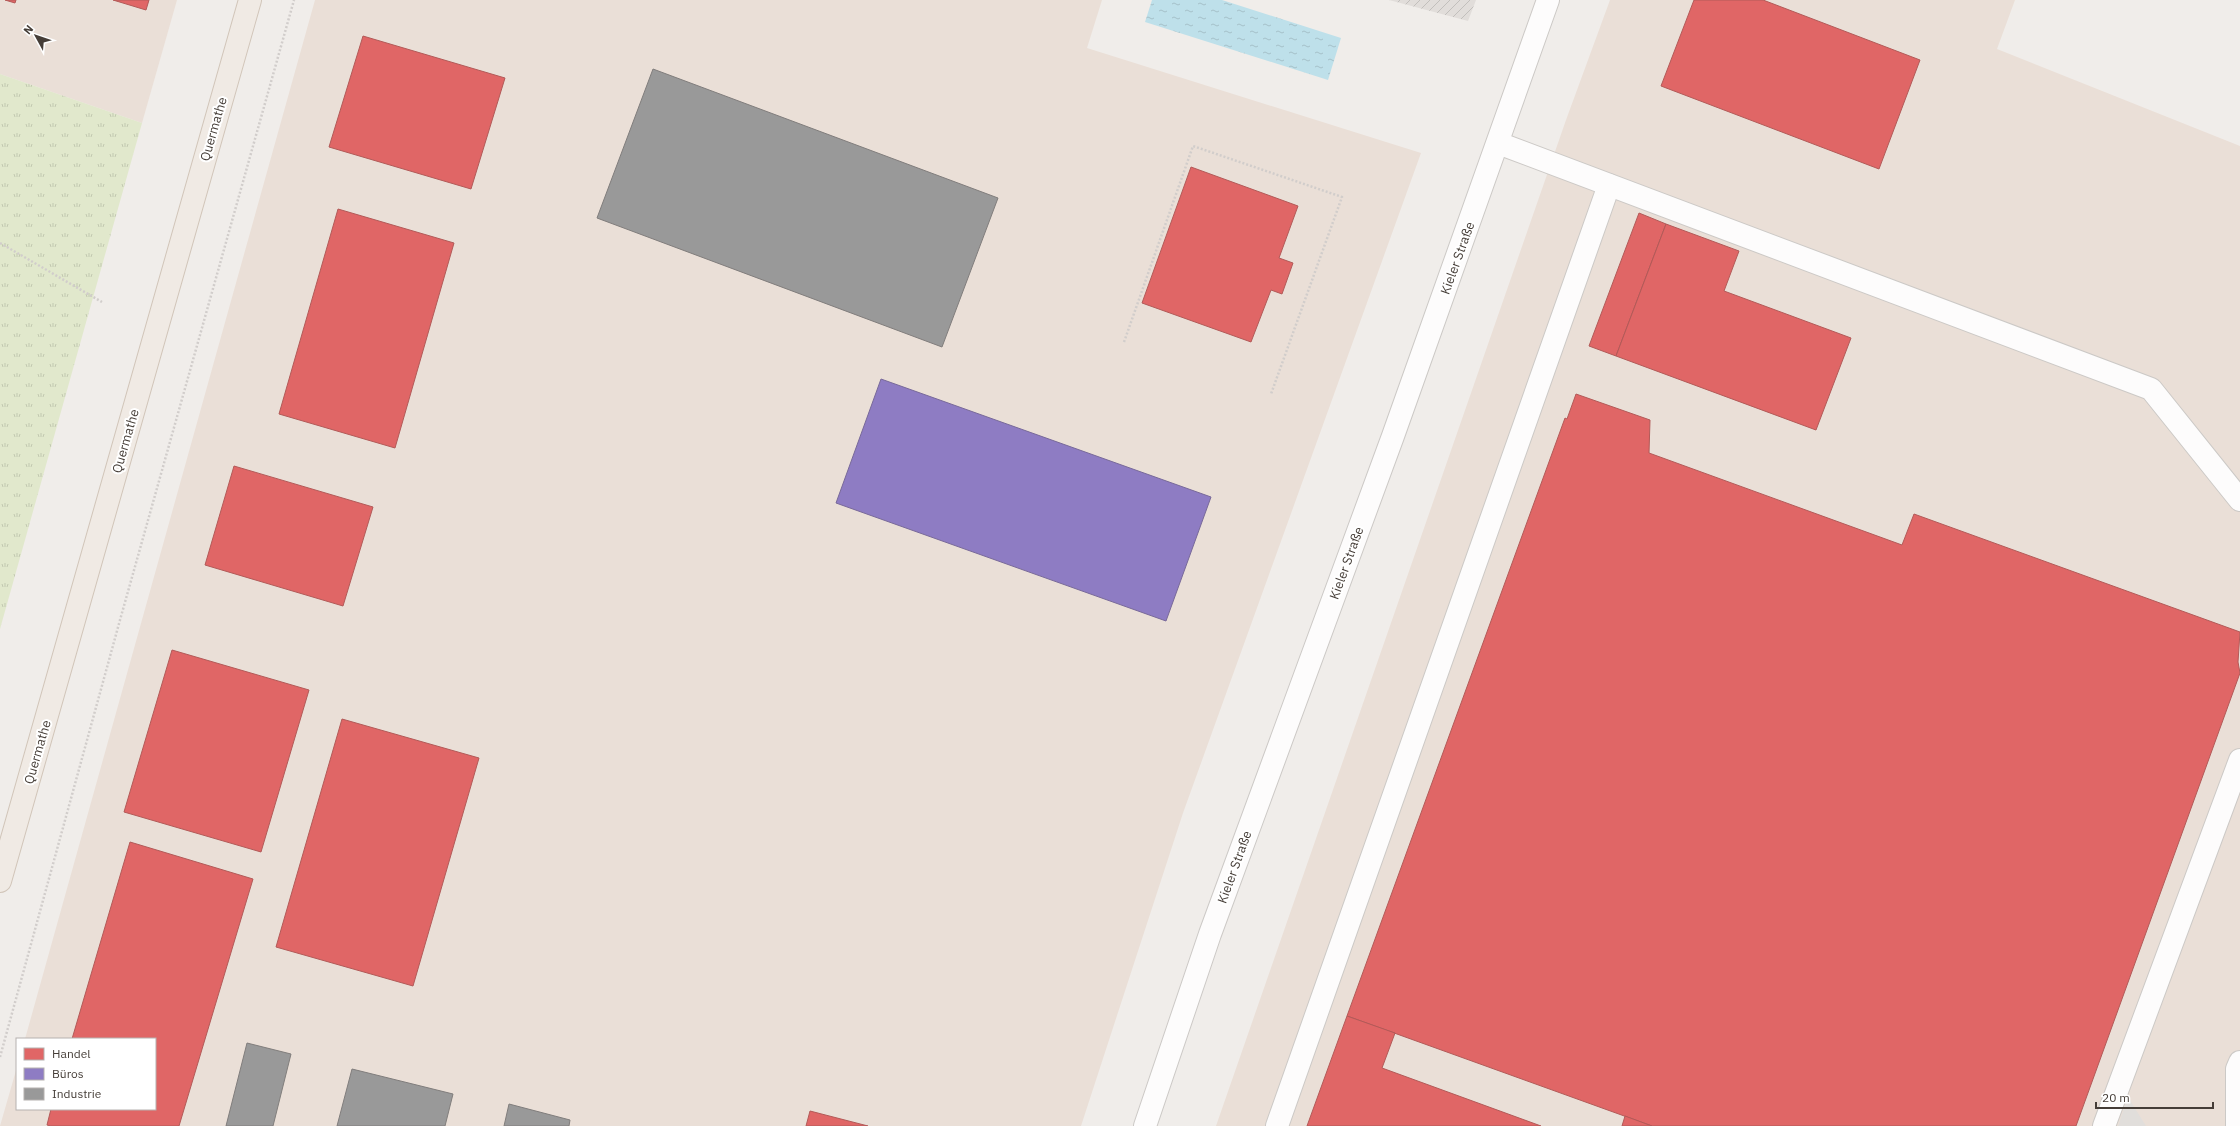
<svg xmlns="http://www.w3.org/2000/svg" width="2240" height="1126" font-family="'IBM Plex Sans',sans-serif">
<defs>
<pattern id="industrial-furrows" width="10" height="10" patternUnits="userSpaceOnUse"><rect width="10" height="10" fill="#e1ddda"/><path d="M-1 1l2-2M0 10L10 0M9 11l2-2" fill="none" stroke="#c2bfbc"/></pattern>
<pattern id="grass-tufts" width="24" height="20" patternUnits="userSpaceOnUse"><rect width="24" height="20" fill="#e1e8cc"/><path d="M3 7l-1-3M5 7V3M7 7l1-3M15 17l-1-3M17 17v-4M19 17l1-3" fill="none" stroke="#c2c8b0"/></pattern>
<pattern id="water-ripples" width="26" height="14" patternUnits="userSpaceOnUse"><rect width="26" height="14" fill="#bee0ea"/><path d="M2 4q2-2 4 0t4 0M15 11q2-2 4 0t4 0" fill="none" stroke="#a5c1c9"/></pattern>
</defs>
<rect width="100%" height="100%" fill="#f0edea"/>
<g fill="#eadfd7">
<path d="M0 0H177L142 123 0 74Z"/>
<path d="M315 0H1102L1087 48 1421 153 1183 813 1081 1126H0L17 1067V1109H155V1039H25Z"/>
<path d="M1610 0H2015L1997 49 2240 146V1126H1216L1566 120Z"/>
</g>
<path fill="url(#industrial-furrows)" d="M1389 0H1476L1468 21Z"/>
<path fill="url(#grass-tufts)" d="M0 74 142 123 0 629Z"/>
<path fill="#e1dedb" d="M2128 1097 2146 1126H2118Z"/>
<path fill="url(#water-ripples)" d="M1152 0H1222L1341 38 1328 80 1145 22Z"/>
<g fill="#e06666" stroke="#b25a58">
<path d="M5 0H16L15 3Z"/>
<path d="M113 0H149L146 10Z"/>
<path d="M1694 0H1763L1920 60 1879 169 1661 86Z"/>
<path d="M363 36 505 78 471 189 329 147Z"/>
<path d="M1191 167 1298 206 1279 258 1293 263 1282 294 1271 290 1251 342 1142 303Z"/>
<path d="M338 209 454 243 395 448 279 414Z"/>
<path d="M1639 213 1666 224 1616 356 1589 346Z"/>
<path d="M1666 224 1739 251 1724 291 1851 338 1816 430 1616 356Z"/>
<path d="M1576 394 1650 420 1649 453 1902 545 1914 514 2240 632 2238 662 2240 673 2076 1126H1652L1347 1016 1565 418 1567 419Z"/>
<path d="M234 466 373 507 343 606 205 565Z"/>
<path d="M172 650 309 690 261 852 124 812Z"/>
<path d="M342 719 479 758 413 986 276 947Z"/>
<path d="M130 842 253 879 179 1126H51L47 1125 51 1109H155V1039H72Z"/>
<path d="M1347 1016 1395 1033 1382 1068 1541 1126H1307Z"/>
<path d="M810 1111 868 1126H806Z"/>
<path d="M1625 1116 1652 1126H1622Z"/>
</g>
<path fill="#8e7cc3" stroke="#786999" d="M881 379 1211 497 1166 621 836 503Z"/>
<g fill="#999" stroke="#807d7c">
<path d="M653 69 998 198 942 347 597 218Z"/>
<path d="M247 1043 291 1054 273 1126H226Z"/>
<path d="M352 1069 453 1094 445 1126H337Z"/>
<path d="M509 1104 570 1120 569 1126H504Z"/>
</g>
<g fill="none" stroke-linecap="round" stroke-linejoin="round">
<defs>
<g id="minor">
<path d="M1498 143 2151 389 2240 500"/>
<path d="M1145 1126 1210 934 1393 436 1548 0"/>
<path d="M1277 1126 1609 185"/>
<path d="M2104 1126 2240 760"/>
<path d="M2237 1126V1069L2240 1062"/>
</g>
<path id="major" d="M0 881 250 0"/>
</defs>
<use href="#minor" stroke="#ccc9c6" stroke-width="24"/>
<use href="#major" stroke="#d1c5b9" stroke-width="24"/>
<g stroke="#d1cdcb" stroke-width="2.5" stroke-dasharray="2 2" stroke-linecap="butt">
<path d="M0 243 102 302"/>
<path d="M1124 342 1193 146 1342 197 1271 394"/>
<path d="M0 1057 120 620 294 0"/>
</g>
<use href="#minor" stroke="#fdfcfc" stroke-width="22"/>
<use href="#major" stroke="#f0eae4" stroke-width="22"/>
</g>
<g text-anchor="middle" stroke-width="4" stroke-linejoin="round" paint-order="stroke">
<g font-size="13" fill="#453d37" stroke="#fff">
<text transform="translate(213 129) rotate(-74)" y="5">Quermathe</text>
<text transform="translate(1457 258) rotate(-70)" y="5">Kieler Straße</text>
<text transform="translate(125 441) rotate(-74)" y="5">Quermathe</text>
<text transform="translate(1346 563) rotate(-70)" y="5">Kieler Straße</text>
<text transform="translate(37 752) rotate(-74)" y="5">Quermathe</text>
<text transform="translate(1234 867) rotate(-70)" y="5">Kieler Straße</text>
</g>
</g>
<rect x="16" y="1038" width="140" height="72" fill="#ffffff" stroke="#b5b1af"/>
<rect x="24" y="1048" width="20" height="12" fill="#e06666" stroke="#b5b1af"/>
<text x="52" y="1058" font-size="12" fill="#453d37">Handel</text>
<rect x="24" y="1068" width="20" height="12" fill="#8e7cc3" stroke="#b5b1af"/>
<text x="52" y="1078" font-size="12" fill="#453d37">Büros</text>
<rect x="24" y="1088" width="20" height="12" fill="#999999" stroke="#b5b1af"/>
<text x="52" y="1098" font-size="12" fill="#453d37">Industrie</text>
<g transform="translate(36 36) rotate(310)" stroke="#ffffff" stroke-width="3" paint-order="stroke">
<path d="M0-3L7 15L0 10L-7 15Z" fill="#453d37"/>
<text y="-6" font-size="11" font-weight="bold" text-anchor="middle" fill="#453d37">N</text>
</g>
<path d="M2096 1102v6h117v-6" fill="none" stroke="#453d37" stroke-width="2"/>
<text x="2102" y="1102" font-size="12" fill="#453d37" stroke="#ffffff" stroke-width="3" paint-order="stroke">20 m</text>
</svg>
